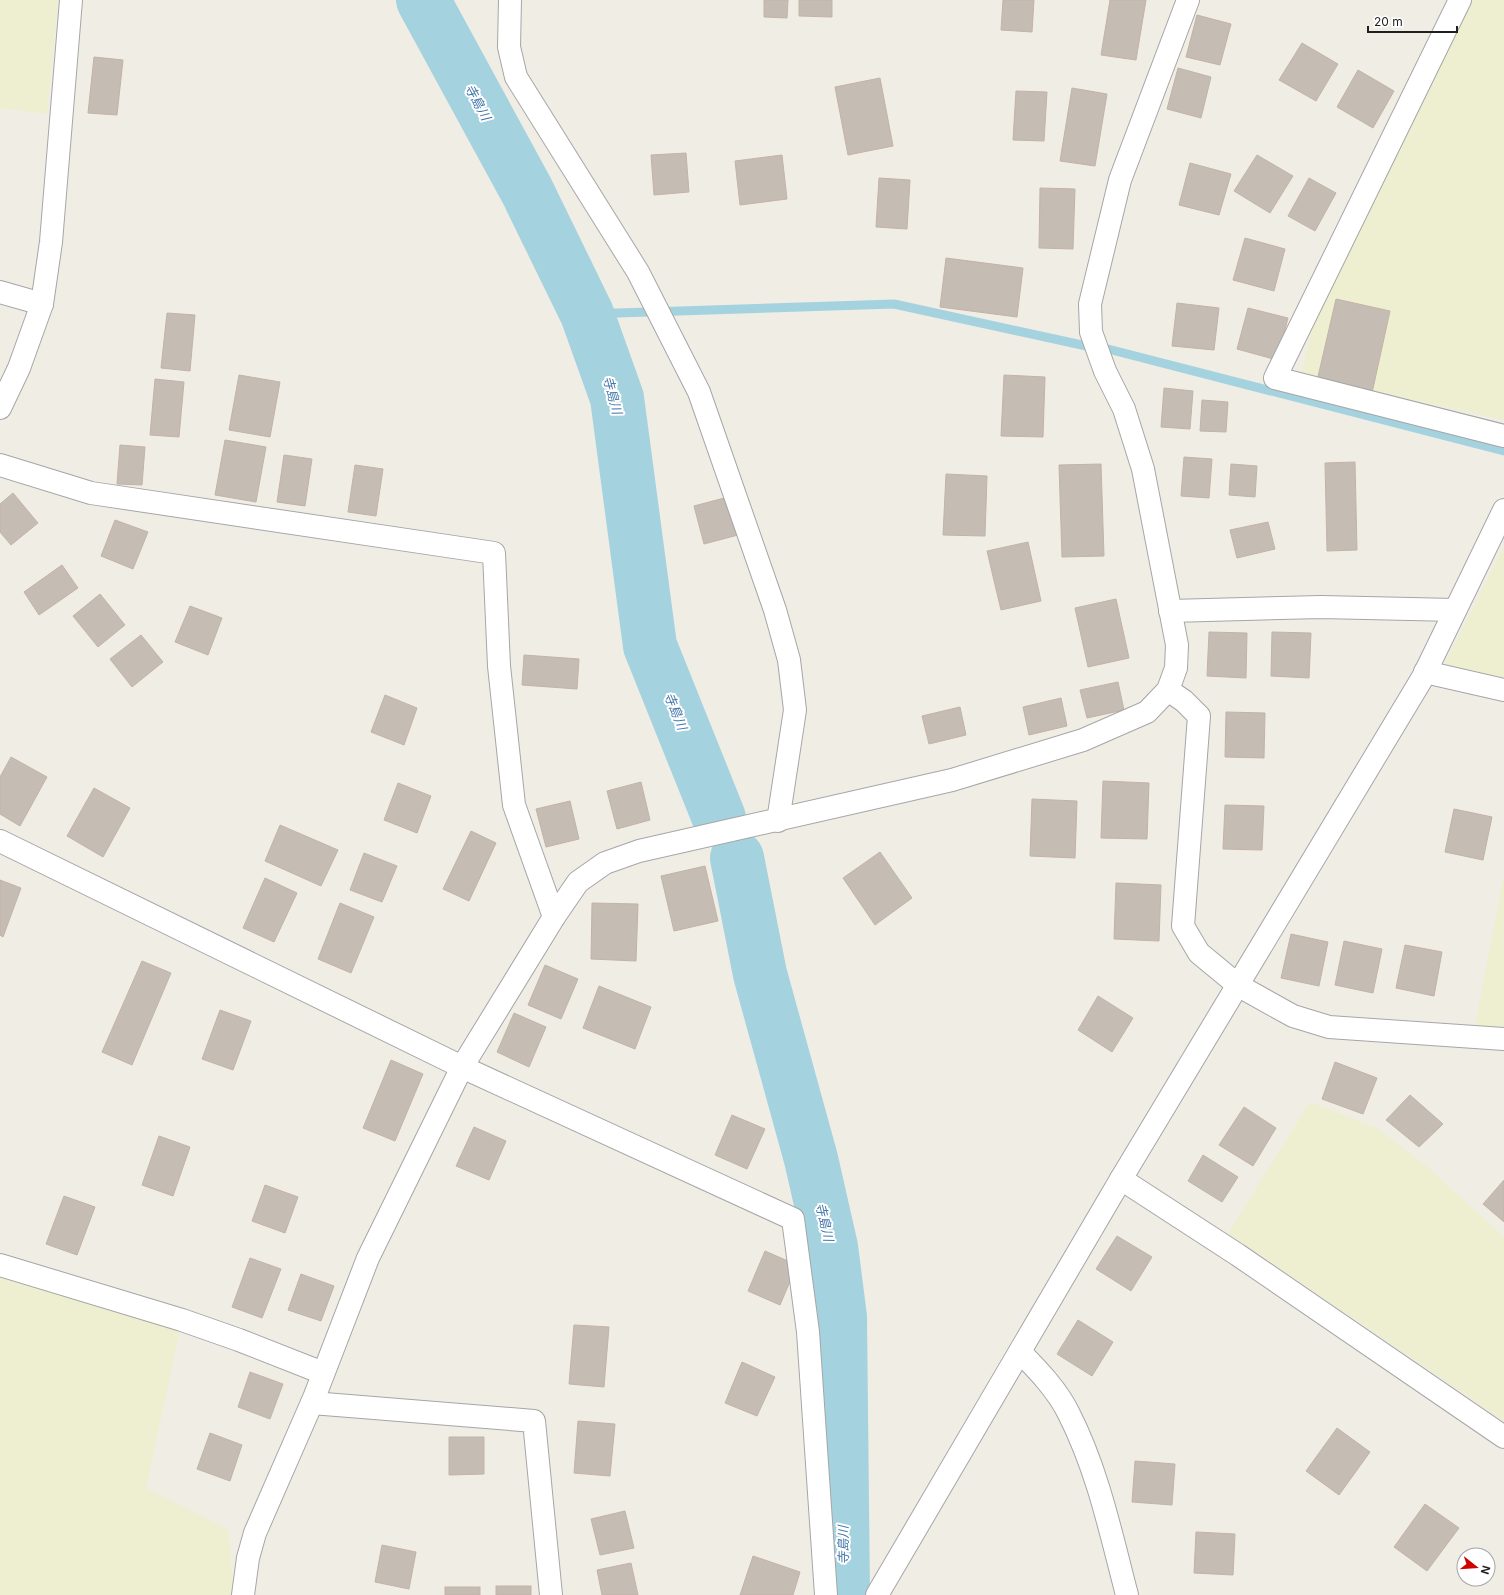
<svg xmlns="http://www.w3.org/2000/svg" width="1504" height="1595" font-family="Inter,'Noto Sans JP',sans-serif">
<rect width="100%" height="100%" fill="#f0ede5"/>
<g fill="#edefd0">
<path d="M0 0H58L47 114 0 108Z"/>
<path d="M1466 0H1504V420L1301 375 1323 283Z"/>
<path d="M1504 546V678L1445 664Z"/>
<path d="M1504 874V1039L1473 1037Z"/>
<path d="M1310 1102 1377 1128 1422 1162 1504 1237V1421L1228 1233Z"/>
<path d="M0 1265 182 1320 146 1488 228 1529 234 1595H0Z"/>
</g>
<g fill="none" stroke-linecap="round" stroke-linejoin="round">
<g stroke="#a4d2df" stroke-width="9">
<path d="M587 314 894 304 1091 347"/>
<path d="M1108 349 1504 451"/>
</g>
<g stroke="#a4d2df" stroke-width="54">
<path d="M423 0 527 191 587 314 617 398 650 646 719 818"/>
<path d="M737 858 760 974 811 1159 831 1247 840 1317 843 1595"/>
</g>
</g>
<g fill="#c5bcb4" stroke="#c3b3a7">
<path d="M764 0H788L787 18 764 17Z"/>
<path d="M799 0H832V17L799 16Z"/>
<path d="M1003 0H1034L1032 32 1001 30Z"/>
<path d="M1110 0H1146L1136 60 1101 55Z"/>
<path d="M1197 15 1231 24 1220 65 1186 57Z"/>
<path d="M1302 43 1338 64 1316 101 1279 80Z"/>
<path d="M94 57 123 60 117 115 88 113Z"/>
<path d="M1178 68 1211 77 1201 118 1167 109Z"/>
<path d="M1358 70 1394 91 1373 128 1337 107Z"/>
<path d="M880 78 893 146 848 155 835 87Z"/>
<path d="M1072 88 1107 94 1095 166 1060 161Z"/>
<path d="M1016 91 1047 92 1044 141 1013 140Z"/>
<path d="M686 153 689 192 654 195 651 155Z"/>
<path d="M782 155 787 199 740 205 735 161Z"/>
<path d="M1257 155 1293 176 1270 213 1234 191Z"/>
<path d="M1190 163 1231 174 1219 215 1179 205Z"/>
<path d="M879 178 910 180 907 229 876 227Z"/>
<path d="M1309 178 1336 193 1315 231 1288 216Z"/>
<path d="M1040 188 1075 189 1073 249 1039 248Z"/>
<path d="M1245 238 1285 249 1274 291 1233 280Z"/>
<path d="M946 258 1023 268 1017 317 940 307Z"/>
<path d="M1336 299 1390 311 1372 393 1317 381Z"/>
<path d="M1177 303 1219 308 1214 350 1172 346Z"/>
<path d="M1248 308 1288 318 1277 360 1237 349Z"/>
<path d="M167 313 195 315 190 371 161 368Z"/>
<path d="M239 375 280 382 270 437 229 430Z"/>
<path d="M1004 375 1045 377 1043 437 1001 436Z"/>
<path d="M155 379 184 382 179 437 150 435Z"/>
<path d="M1164 388 1193 391 1190 429 1161 427Z"/>
<path d="M1202 400 1228 402 1226 432 1200 431Z"/>
<path d="M225 440 266 447 256 502 215 495Z"/>
<path d="M120 445 145 447 142 485 117 484Z"/>
<path d="M284 455 312 459 305 506 277 502Z"/>
<path d="M1184 457 1212 459 1209 498 1181 496Z"/>
<path d="M1355 462 1357 550 1327 551 1325 463Z"/>
<path d="M1101 464 1104 556 1062 557 1059 465Z"/>
<path d="M1231 464 1257 466 1255 497 1229 495Z"/>
<path d="M355 465 383 469 376 516 348 512Z"/>
<path d="M946 474 987 476 985 536 943 535Z"/>
<path d="M13 493 38 523 11 545 0 532V504Z"/>
<path d="M728 497 738 535 704 544 694 506Z"/>
<path d="M115 520 148 532 133 569 101 556Z"/>
<path d="M1268 522 1275 549 1237 558 1230 530Z"/>
<path d="M1028 542 1041 601 1001 610 987 551Z"/>
<path d="M62 565 78 588 39 615 24 592Z"/>
<path d="M100 594 125 625 98 647 73 616Z"/>
<path d="M1116 599 1129 658 1088 667 1075 608Z"/>
<path d="M190 606 222 618 208 655 175 642Z"/>
<path d="M1209 632 1247 633 1246 678 1207 676Z"/>
<path d="M1272 632 1311 633 1309 678 1271 676Z"/>
<path d="M141 635 163 662 132 687 110 659Z"/>
<path d="M524 655 579 659 577 689 522 685Z"/>
<path d="M1118 682 1124 710 1087 718 1080 690Z"/>
<path d="M385 695 417 708 404 745 371 732Z"/>
<path d="M1061 698 1067 726 1029 735 1023 707Z"/>
<path d="M960 707 966 735 929 744 922 716Z"/>
<path d="M1226 712 1265 713 1264 758 1225 757Z"/>
<path d="M11 757 47 777 20 826 0 814V777Z"/>
<path d="M1103 781 1149 783 1147 839 1101 838Z"/>
<path d="M641 782 650 820 617 829 607 791Z"/>
<path d="M398 783 431 796 417 833 384 820Z"/>
<path d="M94 788 130 808 103 857 67 836Z"/>
<path d="M1032 799 1077 801 1075 858 1030 856Z"/>
<path d="M570 801 579 839 546 847 536 809Z"/>
<path d="M1225 805 1264 806 1262 850 1223 849Z"/>
<path d="M1454 809 1492 817 1483 860 1445 852Z"/>
<path d="M280 825 338 850 321 886 265 861Z"/>
<path d="M471 831 496 843 469 901 443 889Z"/>
<path d="M880 852 912 898 875 925 843 878Z"/>
<path d="M364 853 397 866 382 902 350 890Z"/>
<path d="M705 866 718 921 674 931 661 876Z"/>
<path d="M265 878 297 893 274 942 243 928Z"/>
<path d="M0 880 21 888 3 937 0 935Z"/>
<path d="M1116 883 1161 885 1159 941 1114 939Z"/>
<path d="M340 903 374 917 351 973 318 959Z"/>
<path d="M592 903 638 904 636 961 591 959Z"/>
<path d="M1291 934 1328 942 1319 986 1281 978Z"/>
<path d="M1344 941 1382 949 1373 993 1335 985Z"/>
<path d="M1405 945 1442 952 1434 996 1396 988Z"/>
<path d="M142 961 171 973 132 1065 102 1052Z"/>
<path d="M545 965 578 979 561 1019 528 1005Z"/>
<path d="M599 986 651 1007 635 1049 583 1028Z"/>
<path d="M1098 996 1133 1018 1112 1052 1078 1030Z"/>
<path d="M220 1010 251 1021 233 1070 202 1059Z"/>
<path d="M514 1013 546 1027 529 1067 497 1052Z"/>
<path d="M391 1060 423 1074 395 1141 363 1128Z"/>
<path d="M1335 1062 1377 1078 1363 1114 1322 1099Z"/>
<path d="M1410 1095 1443 1124 1419 1147 1386 1120Z"/>
<path d="M1244 1107 1276 1128 1253 1166 1219 1145Z"/>
<path d="M732 1115 765 1129 747 1169 715 1155Z"/>
<path d="M474 1127 506 1141 489 1180 456 1166Z"/>
<path d="M159 1136 190 1147 173 1196 142 1185Z"/>
<path d="M1203 1155 1238 1177 1222 1202 1188 1181Z"/>
<path d="M1504 1180V1222L1483 1204Z"/>
<path d="M265 1185 298 1197 285 1233 252 1221Z"/>
<path d="M64 1196 95 1207 77 1255 46 1244Z"/>
<path d="M1117 1236 1152 1257 1131 1291 1096 1269Z"/>
<path d="M765 1251 797 1265 780 1305 748 1291Z"/>
<path d="M250 1258 281 1269 262 1318 232 1307Z"/>
<path d="M301 1274 334 1286 321 1321 288 1310Z"/>
<path d="M1078 1320 1113 1342 1092 1376 1057 1354Z"/>
<path d="M574 1325 609 1327 604 1387 569 1384Z"/>
<path d="M742 1362 775 1377 757 1416 725 1403Z"/>
<path d="M250 1372 283 1384 270 1419 238 1407Z"/>
<path d="M578 1421 615 1424 610 1476 574 1473Z"/>
<path d="M1337 1428 1370 1452 1339 1495 1306 1471Z"/>
<path d="M210 1433 242 1445 230 1481 197 1469Z"/>
<path d="M449 1437H484V1474L449 1475Z"/>
<path d="M1135 1461 1175 1464 1172 1505 1132 1502Z"/>
<path d="M1425 1504 1459 1528 1427 1571 1394 1547Z"/>
<path d="M625 1511 634 1548 600 1555 591 1519Z"/>
<path d="M1196 1532 1235 1534 1233 1575 1194 1573Z"/>
<path d="M382 1545 416 1552 409 1589 375 1582Z"/>
<path d="M753 1556 800 1572 793 1595H740Z"/>
<path d="M631 1563 638 1595H602L597 1570Z"/>
<rect x="496" y="1586" width="35" height="9"/>
<rect x="445" y="1587" width="35" height="8"/>
</g>
<g fill="none" stroke-linecap="round" stroke-linejoin="round">
<defs>
<g id="minor">
<path d="M510 0 509 47 516 77 638 272 699 392 775 610 789 660 795 710 778 821"/>
<path d="M1460 0 1275 378 1504 436"/>
<path d="M0 292 42 304"/>
<path d="M0 408 19 368 42 304 51 242 71 0"/>
<path d="M0 465 91 493 494 553 499 666 514 805 554 917"/>
<path d="M1170 611 1321 607 1455 610"/>
<path d="M1425 672 1504 690"/>
<path d="M1168 690 1184 701 1199 716 1183 926 1199 953 1239 986 1293 1016 1329 1027 1504 1039"/>
<path d="M0 841 462 1067 793 1219 808 1332 826 1595"/>
<path d="M1121 1179 1238 1255 1504 1437"/>
<path d="M0 1265 182 1320 239 1340 323 1373"/>
<path d="M1020 1352C1038 1370 1058 1391 1069 1414 1098 1471 1111 1534 1127 1595"/>
<path d="M312 1403 534 1421 551 1595"/>
<path d="M243 1595 248 1558 255 1533 314 1398 368 1258 462 1067 554 917 578 882 605 863 639 851 952 780 1083 740 1147 712 1168 690 1176 668 1177 645 1143 469 1124 409 1105 371 1091 332 1090 304 1120 180 1188 0"/>
<path d="M877 1595 1121 1179 1423 677 1504 510"/>
</g>
</defs>
<use href="#minor" stroke="#a6a6a6" stroke-width="24"/>
<use href="#minor" stroke="#fff" stroke-width="22"/>
</g>
<g text-anchor="middle" stroke-width="4" stroke-linejoin="round" paint-order="stroke">
<g font-size="13" font-style="italic" fill="#4578ab" stroke="#fff">
<text transform="translate(478 102) rotate(62)" y="5">寺島川</text>
<text transform="translate(613 395) rotate(75)" y="5">寺島川</text>
<text transform="translate(676 711) rotate(68)" y="5">寺島川</text>
<text transform="translate(825 1222) rotate(77)" y="5">寺島川</text>
<text transform="translate(843 1545) rotate(-91)" y="5">寺島川</text>
</g>
</g>
<g transform="translate(1476 1567) rotate(107)"><circle r="19" fill="#ffffff" stroke="#a5a5a5"/>
<path d="M0-3L7 15L0 10L-7 15Z" fill="#cf0100"/>
<text y="-6" font-size="11" font-weight="bold" text-anchor="middle" fill="#1f1f1f">N</text>
</g>
<path d="M1368 26v6h89v-6" fill="none" stroke="#1f1f1f" stroke-width="2"/>
<text x="1374" y="26" font-size="12" fill="#1f1f1f" stroke="#ffffff" stroke-width="3" paint-order="stroke">20 m</text>
</svg>
